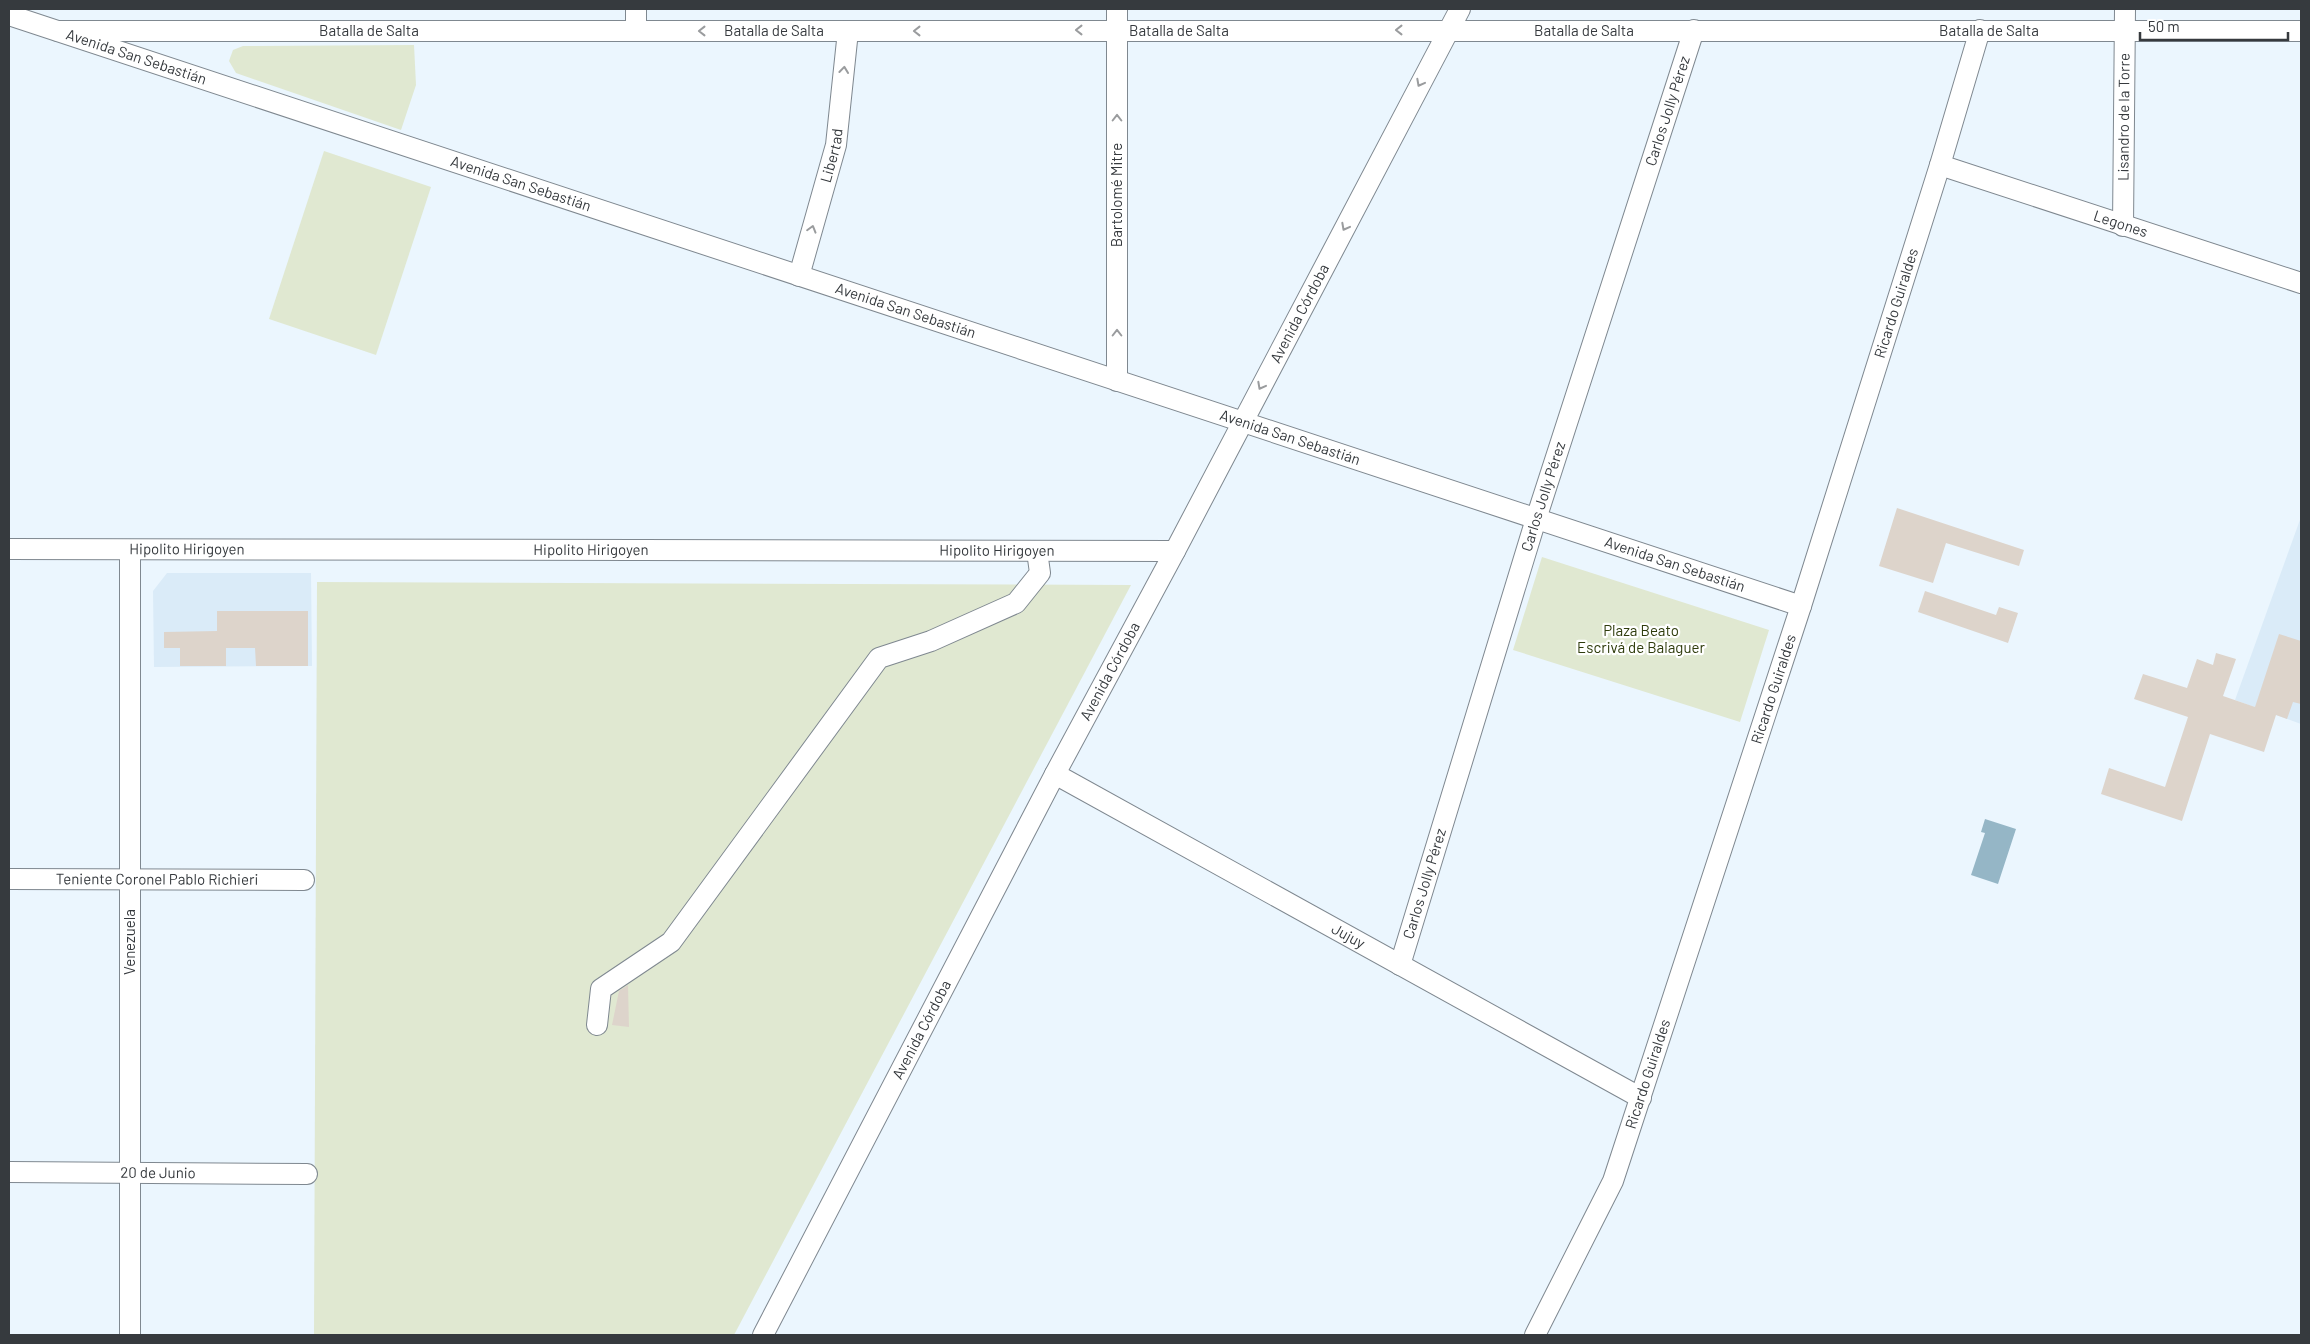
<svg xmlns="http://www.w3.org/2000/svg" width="2310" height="1344" font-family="Barlow,sans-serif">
<rect width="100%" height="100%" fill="#ebf6fe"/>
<g fill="#daebf8">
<path d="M2301 517V724L2235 700Z"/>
<path d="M167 573H311L312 666 154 667 153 591Z"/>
</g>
<g fill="#e0e8d1">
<path d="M414 45 416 85 401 130 236 73 229 61 233 50 243 46Z"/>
<path d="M324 151 431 187 376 355 269 319Z"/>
<path d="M1542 557 1769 630 1740 722 1513 650Z"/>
<path d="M317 582 1131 585 734 1335H314Z"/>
</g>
<path fill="#95b6c6" d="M1985 819 2016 829 1998 884 1971 875 1985 833 1981 832Z"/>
<g fill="#ddd4cb">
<path d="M1897 508 2024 550 2019 566 1946 543 1933 583 1879 566Z"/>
<path d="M1925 591 1996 615 1999 607 2018 613 2008 643 1918 612Z"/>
<path d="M217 611H308V666H256L255 648H226V666H180V648H164V632L217 631Z"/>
<path d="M2279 634 2301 641V704L2293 702 2287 719 2276 715 2264 752 2210 734 2182 821 2101 794 2109 768 2165 787 2188 717 2134 699 2143 674 2187 688 2197 659 2213 665 2216 653 2236 659 2223 696 2255 707Z"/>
<path d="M628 985 629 1027 612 1025 619 991Z"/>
</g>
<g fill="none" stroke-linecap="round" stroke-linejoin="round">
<defs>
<g id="minor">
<path d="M636 9V31"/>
<path d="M1117 9V381"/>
<path id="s1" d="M9 15 1801 606"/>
<path id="s2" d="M58 31H2301"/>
<path id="s3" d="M1940 165 2301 283"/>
<path id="s4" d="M2123 226 2125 9"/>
<path id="s5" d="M799 276 836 145 848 31"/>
<path id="s6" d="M9 549 1175 551"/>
<path d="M130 550V1335"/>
<path id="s7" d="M1055 774 1641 1098"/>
<path id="s8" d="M9 879 304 880"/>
<path id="s9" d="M1400 965 1536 519 1694 30"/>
<path d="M597 1025 601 989 671 942 879 658 931 641 1016 603 1040 573 1037 551"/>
<path id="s10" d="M9 1172 307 1174"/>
<path id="s11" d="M763 1335 1055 774 1175 551 1460 9"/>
<path id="s12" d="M1535 1335 1613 1181 1801 606 1940 165 1980 30"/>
</g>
</defs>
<use href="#minor" stroke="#7f8890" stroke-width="22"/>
<use href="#minor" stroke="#fff" stroke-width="20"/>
</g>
<defs><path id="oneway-chevron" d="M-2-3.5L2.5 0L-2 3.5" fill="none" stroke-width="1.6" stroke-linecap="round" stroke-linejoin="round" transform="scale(1.25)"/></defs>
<g stroke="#9a9c9e">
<use href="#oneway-chevron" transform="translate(1079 30) rotate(180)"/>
<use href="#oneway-chevron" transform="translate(1399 30) rotate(180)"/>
<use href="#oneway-chevron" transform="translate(702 31) rotate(180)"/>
<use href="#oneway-chevron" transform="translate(917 31) rotate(180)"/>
<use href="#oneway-chevron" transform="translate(844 70) rotate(-84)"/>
<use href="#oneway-chevron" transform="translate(1420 83) rotate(118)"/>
<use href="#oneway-chevron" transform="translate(1117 118) rotate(-90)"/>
<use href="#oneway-chevron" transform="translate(1345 227) rotate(118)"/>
<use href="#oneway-chevron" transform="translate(812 229) rotate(-74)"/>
<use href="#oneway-chevron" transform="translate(1117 333) rotate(-90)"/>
<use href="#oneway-chevron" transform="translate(1261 386) rotate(118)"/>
</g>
<g text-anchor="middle" stroke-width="4.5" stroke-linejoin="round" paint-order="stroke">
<g font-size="15" fill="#363a3e" stroke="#fff">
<text dy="5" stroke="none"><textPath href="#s2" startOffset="1121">Batalla de Salta</textPath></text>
<text dy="5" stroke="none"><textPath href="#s2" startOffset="1526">Batalla de Salta</textPath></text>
<text dy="5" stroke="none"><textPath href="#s2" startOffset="1931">Batalla de Salta</textPath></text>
<text dy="5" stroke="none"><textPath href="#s2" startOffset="311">Batalla de Salta</textPath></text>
<text dy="5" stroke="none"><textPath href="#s2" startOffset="716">Batalla de Salta</textPath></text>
<text dy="5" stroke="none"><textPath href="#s1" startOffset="134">Avenida San Sebastián</textPath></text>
<text dy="5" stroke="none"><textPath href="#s9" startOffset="895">Carlos Jolly Pérez</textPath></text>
<text dy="5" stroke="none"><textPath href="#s4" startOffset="109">Lisandro de la Torre</textPath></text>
<text dy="5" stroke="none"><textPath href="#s5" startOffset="125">Libertad</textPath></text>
<text dy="5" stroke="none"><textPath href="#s1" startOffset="539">Avenida San Sebastián</textPath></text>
<text transform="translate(1117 195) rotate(-90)" y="5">Bartolomé Mitre</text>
<text dy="5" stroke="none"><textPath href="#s3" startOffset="190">Legones</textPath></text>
<text dy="5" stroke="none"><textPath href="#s12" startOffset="1095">Ricardo Guiraldes</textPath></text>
<text dy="5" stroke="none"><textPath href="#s1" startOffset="944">Avenida San Sebastián</textPath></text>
<text dy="5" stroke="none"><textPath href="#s11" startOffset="1154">Avenida Córdoba</textPath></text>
<text dy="5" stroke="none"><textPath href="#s1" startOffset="1349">Avenida San Sebastián</textPath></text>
<text dy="5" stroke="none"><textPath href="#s9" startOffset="490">Carlos Jolly Pérez</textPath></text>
<text dy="5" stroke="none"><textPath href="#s6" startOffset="178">Hipolito Hirigoyen</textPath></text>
<text dy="5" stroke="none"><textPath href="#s6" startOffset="582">Hipolito Hirigoyen</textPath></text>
<text dy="5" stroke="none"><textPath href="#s6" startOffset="988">Hipolito Hirigoyen</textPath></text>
<text dy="5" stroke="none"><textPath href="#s1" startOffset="1754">Avenida San Sebastián</textPath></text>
<text dy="5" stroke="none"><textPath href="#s11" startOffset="749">Avenida Córdoba</textPath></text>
<text dy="5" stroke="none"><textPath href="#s12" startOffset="690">Ricardo Guiraldes</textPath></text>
<text dy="5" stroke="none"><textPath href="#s8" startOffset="148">Teniente Coronel Pablo Richieri</textPath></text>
<text dy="5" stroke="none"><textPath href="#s9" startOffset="85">Carlos Jolly Pérez</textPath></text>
<text dy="5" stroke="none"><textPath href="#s7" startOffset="335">Jujuy</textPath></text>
<text transform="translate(130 942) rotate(-90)" y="5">Venezuela</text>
<text dy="5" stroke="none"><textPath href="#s11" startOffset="344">Avenida Córdoba</textPath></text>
<text dy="5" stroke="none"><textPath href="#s12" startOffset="285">Ricardo Guiraldes</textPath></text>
<text dy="5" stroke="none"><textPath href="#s10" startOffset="149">20 de Junio</textPath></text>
</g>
<g font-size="15" fill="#2f3c0c" stroke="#fff">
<text x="1641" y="636">Plaza Beato<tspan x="1641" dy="17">Escrivá de Balaguer</tspan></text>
</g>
</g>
<rect width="2310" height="1344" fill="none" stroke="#363a3e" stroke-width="20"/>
<path d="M2140 32v8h148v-8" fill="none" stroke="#363a3e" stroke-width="2.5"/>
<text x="2148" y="32" font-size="15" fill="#363a3e" stroke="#ffffff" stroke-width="4" paint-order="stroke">50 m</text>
</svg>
